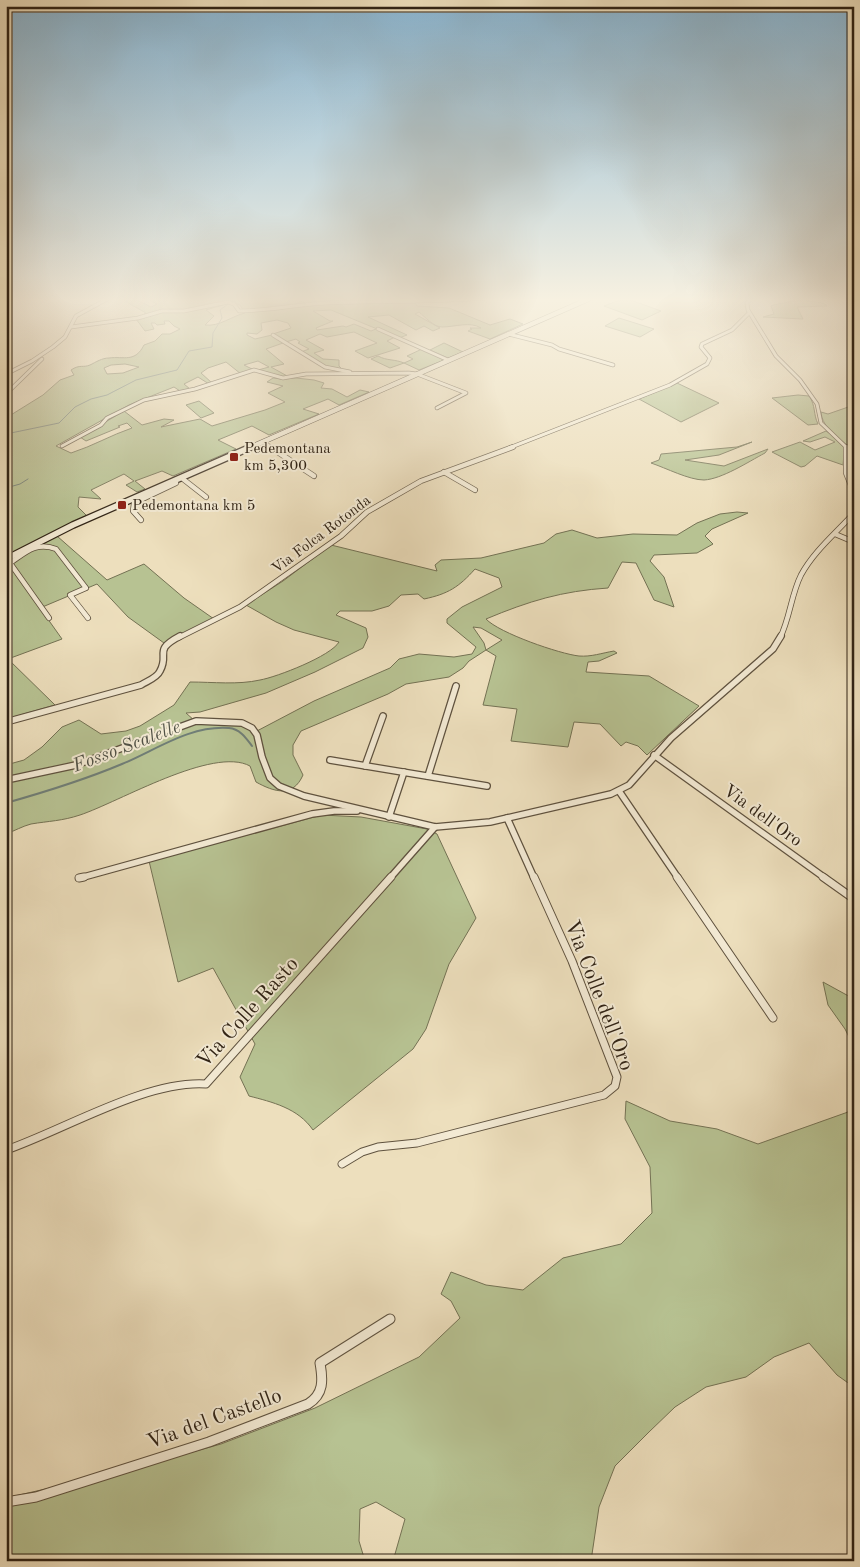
<svg xmlns="http://www.w3.org/2000/svg" width="860" height="1567" font-family="'Old Standard TT',serif">
<rect width="100%" height="100%" fill="#eddfbd"/>
<filter id="stains"><feTurbulence type="fractalNoise" baseFrequency=".004" numOctaves="4"/><feColorMatrix values="0 0 0 0 .2 0 0 0 0 .09 0 0 0 0 .02 0 0 0 .5 -.17"/></filter>
<radialGradient id="worn" r=".72"><stop offset=".6" stop-color="#630" stop-opacity="0"/><stop offset="1" stop-color="#630" stop-opacity=".3"/></radialGradient>
<g fill="#b7c292" stroke="#747254" fill-rule="evenodd">
<path d="M133 298 151 307 157 304 146 298H321L339 303H415L417 306 449 308 490 325 510 319 523 324 490 339 468 331 472 329 470 328H481C470 321 455 327 442 327 434 327 425 317 419 312L415 314 440 328 433 331 424 326 416 330 389 315 368 317 407 335 399 338 331 310 313 311 330 321H333L316 328 317 330 343 326 346 327 354 324 371 331 376 329 395 337 387 341 400 348 368 358 355 351 377 343 354 332 327 337 320 334 306 340 324 350 314 353 323 359 339 360V366L342 369 328 367 301 352 309 349 298 343 300 342 296 339 286 342 273 334 291 328 288 323 277 320 261 323 262 330 257 334 247 333V335L255 339 272 335 283 343 266 349 284 364 271 367 289 377 284 378 258 370 269 367 258 361 244 365 254 370 241 374 226 362 208 368 201 373 212 383 209 384 198 377 184 384 190 389 180 391 174 387 129 405 56 446 71 453C93 446 111 435 132 428L127 423 118 426 120 427 86 441 80 437 124 411 142 425 164 419 174 420 161 427 200 419 212 426 265 410 285 402 268 393 283 386 267 382 273 378 282 379 296 378 314 380 324 383 321 388 332 389 347 397 360 390 369 392 339 405 328 399 303 409 319 414 269 435 252 426 218 440 236 449 173 476 162 471 135 481 145 489 137 492 126 485 134 481 124 474 91 490 101 499 79 497 78 507 89 518 11 554 6 550V418L43 395 60 380 74 375 71 370C80 364 83 368 90 365 96 362 102 358 109 358 124 356 135 363 144 345L155 341 162 334H170L180 329 174 326 169 321H164L165 324 157 325 155 323H151L154 329 145 331 136 319 146 313 123 300ZM229 302 240 305 245 313C232 316 219 327 205 325L214 316 206 310 226 304 192 309ZM125 364 139 367 123 373 107 374 104 368 111 365Z"/>
<path d="M625 298 661 311 642 320 604 306Z"/>
<path d="M800 300 823 303 827 306 797 307 803 319 763 317 774 314 771 306 773 305Z"/>
<path d="M619 318 654 329 640 337 605 326Z"/>
<path d="M444 343 463 352 448 358 430 350Z"/>
<path d="M422 349 444 360 419 370 404 363 390 368 371 359 378 356C387 361 395 359 404 363L413 359 407 356Z"/>
<path d="M677 383 719 403 681 422 639 399Z"/>
<path d="M798 395 809 396C816 406 813 414 818 424L808 425 772 398Z"/>
<path d="M199 401 214 413 201 418 186 405Z"/>
<path d="M854 405V424L848 423 854 426V481L850 482 848 472 849 449 851 448C840 439 822 428 821 412L828 414Z"/>
<path d="M826 431C846 444 845 443 843 465L817 456 805 466 801 467 772 452 800 442 815 450 835 442 825 437 810 442 803 441Z"/>
<path d="M752 442 719 455 685 460 724 466 768 449 765 453C748 462 722 479 704 480 689 480 666 468 651 463L659 460 661 454 737 447Z"/>
<path d="M737 512 748 513 712 529 705 536 713 544 697 553 654 555 650 561 664 577 674 607 654 600 636 563 622 562 608 588C562 591 529 601 486 619 499 633 560 654 579 656 591 657 602 653 614 651L617 653 599 661 588 662 586 672 649 676 699 706 647 755 638 746 626 742 621 746 600 724 574 722 568 747 511 741 517 709 483 705 496 656 486 650 469 661 463 668 449 677 406 684 388 694 301 731 293 745V755L303 775C293 798 274 792 256 782L250 766C213 746 119 802 80 815 62 821 49 821 31 824 23 826 14 831 6 834V765L24 760 42 747 62 727 79 720 101 734 126 731 140 726 174 705 190 682C213 682 238 685 260 680 277 677 331 656 339 642L294 630 276 622 246 605 283 581 331 545 437 571 435 565 441 560 481 558 544 543 556 534 572 530 597 538 633 534 677 535 697 523 720 514ZM475 569 499 578 502 587 462 607 447 619V623L476 647 472 654 454 657 419 654 399 659 390 668 314 701 255 732 236 722 195 721 186 713 200 712 266 693 315 672 363 648 368 637 366 628 336 615 340 611H372L389 606 401 595 418 594 424 599C448 594 459 587 475 569ZM473 627 481 628 502 640 486 650 484 643Z"/>
<path d="M57 536 107 580 144 564 184 598 214 619 164 643 128 617 97 584 40 608 62 639 8 659 55 705 6 719V564Z"/>
<path d="M322 815 361 817 427 829 437 834 476 918 449 964 426 1029 413 1049 313 1130C298 1108 272 1102 249 1096L240 1077 255 1044 213 968 178 982 149 861Z"/>
<path d="M823 982 854 999V1047L845 1029 828 1005Z"/>
<path d="M854 1096V1385H851L837 1375 809 1343 774 1357 746 1377 706 1387 675 1407 649 1432 615 1466 599 1507 591 1561H393L405 1519 376 1502 360 1509 359 1541 365 1561H6V1498L120 1472 221 1444 315 1408 419 1357 460 1318 451 1301 441 1294 451 1272 486 1285 523 1290 563 1258 621 1244 652 1213 650 1167 625 1119 626 1101 670 1121 717 1129 758 1144 848 1112Z"/>
</g>
<g fill="none" stroke-linecap="round" stroke-linejoin="round">
<g stroke="#707e77" stroke-width="1">
<path d="M6 434 59 423 75 407 91 399 107 395 136 380 177 370 189 351 212 347 213 333 222 318 220 310 236 298"/>
<path d="M6 488 20 484 28 479"/>
</g>
<path stroke="#707e77" stroke-width="2" d="M6 803C45 792 84 780 122 764 156 750 190 725 229 728 240 729 246 738 252 746"/>
<defs>
<g id="street-far4">
<path d="M751 298 747 303 748 310 776 356 800 380 817 404 821 423 847 448"/>
<path d="M788 298 789 300"/>
<path d="M71 327 138 318 162 311H184L228 302 234 304 239 311C268 311 297 304 326 303 380 301 433 302 486 298"/>
<path d="M378 329 448 360"/>
<path d="M508 334 552 345 559 349 613 365"/>
<path d="M273 335 325 367 350 372"/>
<path d="M6 374 32 361 53 347 65 337 76 316 109 298"/>
<path d="M6 394 42 359"/>
<path d="M263 442 272 448"/>
<path d="M62 446 101 425 107 418 144 400 195 389 254 370 283 378 306 374 409 373 417 374 466 393 437 408"/>
<path d="M509 448 670 385 707 364 710 358 701 347 702 344 732 330 749 313"/>
</g>
<g id="street-far3">
<path d="M270 447 314 476"/>
<path d="M846 447V473L854 493"/>
<path d="M444 472 475 490"/>
<path d="M183 479 206 497"/>
<path d="M141 520 133 511 134 503 176 483"/>
<path d="M835 534 854 542"/>
<path d="M49 618 10 563C25 553 36 541 56 549L86 588 70 595 88 618"/>
<path d="M178 638 240 607 341 536 367 512 421 481 513 447"/>
<path d="M780 638C790 618 791 595 801 575 814 551 836 533 854 513"/>
</g>
<g id="street-far2">
<path d="M6 722 141 685C147 681 157 678 160 671 170 653 152 651 180 636"/>
<path d="M654 755 825 878"/>
<path d="M330 760 487 786"/>
<path d="M365 766 383 716"/>
<path d="M428 776 456 686"/>
<path d="M6 780 76 765 196 721 242 723 252 728 257 735 262 757 270 778 279 786 304 796 435 827 490 822 611 794 629 785 671 738 773 649 781 636"/>
<path d="M619 791 678 878"/>
<path d="M389 817 404 772"/>
<path d="M507 818 534 878"/>
<path d="M80 878 312 814 334 811H357"/>
<path d="M390 878 435 827"/>
</g>
<g id="street-far1">
<path d="M677 877 773 1018"/>
<path d="M823 877 854 899"/>
<path d="M79 878 84 877"/>
<path d="M6 1150C64 1130 146 1080 206 1084L391 877"/>
<path d="M342 1164 362 1152 378 1147 417 1143 604 1095 615 1086 617 1077 572 961 534 877"/>
</g>
<path id="street" d="M6 1502 36 1497 209 1442 308 1404C324 1394 323 1380 320 1363L390 1319"/>
<path id="secondary-far1" d="M249 448 591 298"/>
<path id="secondary" d="M6 559 73 525 251 447"/>
</defs>
<use href="#street-far4" stroke="#5f523f" stroke-width="4.5"/>
<use href="#street-far3" stroke="#5f523f" stroke-width="6"/>
<use href="#street-far2" stroke="#5f523f" stroke-width="8"/>
<use href="#street-far1" stroke="#5f523f" stroke-width="9"/>
<use href="#street" stroke="#5f523f" stroke-width="11"/>
<use href="#secondary-far1" stroke="#302315" stroke-width="5.5"/>
<use href="#secondary" stroke="#302315" stroke-width="8"/>
<use href="#street-far4" stroke="#f3ead4" stroke-width="3"/>
<use href="#street-far3" stroke="#f3ead4" stroke-width="4.5"/>
<use href="#street-far2" stroke="#f3ead4" stroke-width="5.5"/>
<use href="#street-far1" stroke="#f3ead4" stroke-width="7"/>
<use href="#street" stroke="#f3ead4" stroke-width="9"/>
<use href="#secondary-far1" stroke="#f3ead4" stroke-width="4.5"/>
<use href="#secondary" stroke="#f3ead4" stroke-width="5.5"/>
</g>
<linearGradient id="sky" x2="0" y2="1"><stop stop-color="#89b7d5"/><stop offset="0.58" stop-color="#f7f1e1"/><stop offset="1" stop-color="#f7f1e1" stop-opacity="0"/></linearGradient>
<rect width="860" height="517" fill="url(#sky)"/>
<g fill="#8f2418" stroke="#f3ead4" stroke-width="2">
<rect x="229" y="452" width="10" height="10" rx="2.5"/>
<rect x="117" y="500" width="10" height="10" rx="2.5"/>
</g>
<g text-anchor="middle" stroke-width="4" stroke-linejoin="round" paint-order="stroke">
<g font-size="15" fill="#302315" stroke="#f3ead4" text-anchor="start">
<text x="244" y="453">Pedemontana<tspan x="244" dy="17">km 5,300</tspan></text>
<text x="132" y="510">Pedemontana km 5</text>
</g>
<g font-size="15" fill="#302315" stroke="#f3ead4">
<text transform="translate(321 534) rotate(-37)" y="5">Via Folca Rotonda</text>
</g>
<g font-size="18" fill="#302315" stroke="#f3ead4">
<text transform="translate(763 815) rotate(36)" y="6">Via dell'Oro</text>
</g>
<g font-size="19" font-style="italic" fill="#505146" stroke="#f3ead4">
<text transform="translate(126 745) rotate(-21)" y="7">Fosso Scalelle</text>
</g>
<g font-size="21" fill="#302315" stroke="#f3ead4">
<text transform="translate(600 995) rotate(69)" y="7">Via Colle dell'Oro</text>
<text transform="translate(247 1012) rotate(-48)" y="7">Via Colle Rasto</text>
<text transform="translate(214 1418) rotate(-20)" y="7">Via del Castello</text>
</g>
</g>
<rect width="860" height="1567" fill="none" stroke="#eddfbd" stroke-width="25"/>
<rect x="8" y="8" width="845" height="1552" fill="none" stroke="#302315" stroke-width="2.5"/>
<rect x="12" y="12" width="835" height="1542" fill="none" stroke="#302315"/>
<rect width="100%" height="100%" filter="url(#stains)"/>
<rect width="100%" height="100%" fill="url(#worn)"/>
</svg>
